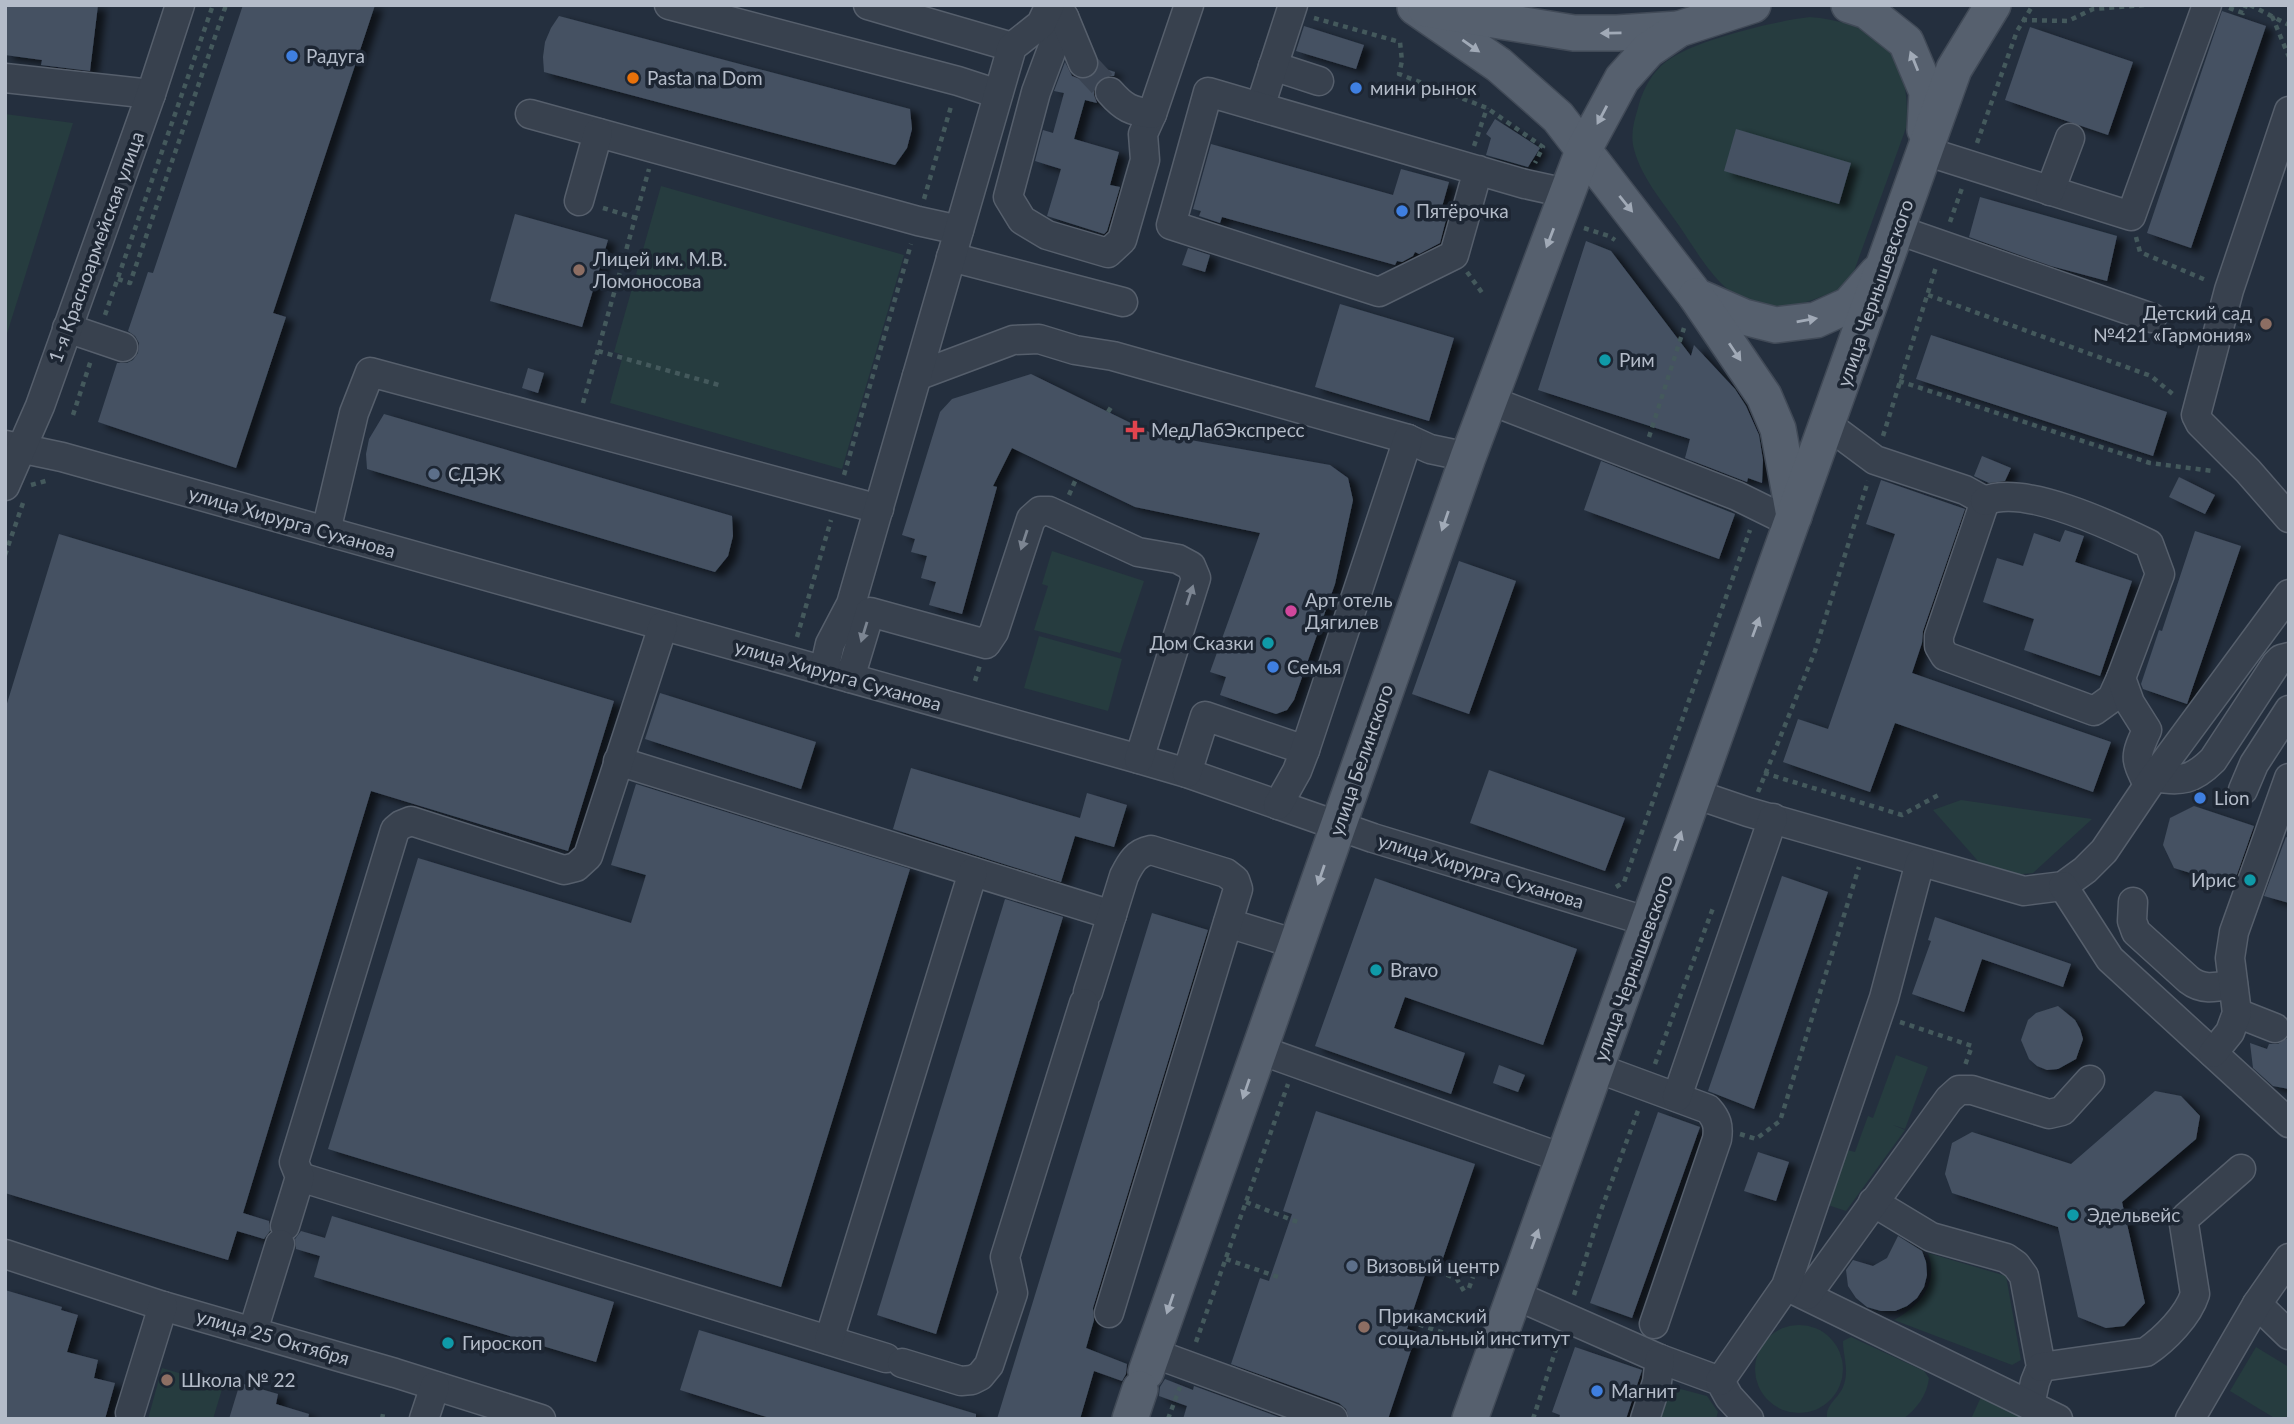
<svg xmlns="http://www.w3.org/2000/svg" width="2294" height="1424" font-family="Lato,sans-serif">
<defs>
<filter id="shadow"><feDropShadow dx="8" dy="4.5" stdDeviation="3.5" flood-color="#0009"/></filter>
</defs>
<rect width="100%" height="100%" fill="#242f3e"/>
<g fill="#263c3f">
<path d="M1810 17C1880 23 1913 57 1906 128L1849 285C1818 298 1785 315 1752 304 1719 292 1699 255 1680 227 1663 202 1639 175 1633 145 1631 132 1634 121 1638 108 1643 88 1654 68 1673 57 1702 39 1775 21 1810 17Z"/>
<path d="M5 114 73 123 5 340Z"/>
<path d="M661 186 904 255 842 469 610 403 623 355 614 352Z"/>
<path d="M1052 551 1144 581 1120 653 1034 630 1048 586 1042 584Z"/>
<path d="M1039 636 1122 659 1108 711 1024 688Z"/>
<path d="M1961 800 2092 819 2033 873 1992 877 1933 810Z"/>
<path d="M1896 1055 1928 1067 1905 1129 1893 1125 1905 1130 1846 1211 1828 1205 1847 1150 1855 1152 1868 1116 1873 1118Z"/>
<path d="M1928 1253 2006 1276 2021 1360 2012 1365 1894 1320C1920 1305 1939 1285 1928 1253Z"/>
<circle cx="1799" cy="1369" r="44"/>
<path d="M1851 1337 1924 1371 1929 1378C1927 1395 1917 1409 1903 1419L1827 1417C1826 1404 1838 1399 1843 1387 1850 1371 1843 1357 1843 1341Z"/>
<path d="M2256 1347 2289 1367V1419H2276L2230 1391Z"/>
<path d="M162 1368 223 1386 213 1419H148Z"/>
<path d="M1669 1386 1707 1396 1718 1412 1716 1419H1657Z"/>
<path d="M1981 1397 2025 1419H1971Z"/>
</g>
<g fill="#455162" filter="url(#shadow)">
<path d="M5 5H98L90 71 41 65 42 60 5 55Z"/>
<path d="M243 5H375L273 313 286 317 236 468 98 422 117 363H127L133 360 138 353 139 343 135 336 128 331 148 272 153 273Z"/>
<path d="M2222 11 2266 26 2191 248 2147 233Z"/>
<path d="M559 16 910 109 912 129 907 148 895 165 544 72 543 57 545 42 551 28Z"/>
<path d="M1304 26 1364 45 1356 69 1296 51Z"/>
<path d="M2030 27 2133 62 2108 135 2005 100Z"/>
<path d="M1065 62 1072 76 1080 79 1090 78 1099 67 1115 72 1114 76H1106L1099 79 1094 86V95L1097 103 1085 100 1074 139 1119 152 1110 185 1120 187 1107 231 1104 234 1047 216 1061 169 1035 161 1043 130 1053 133 1064 93 1054 91Z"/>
<path d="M1495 119 1540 148 1528 167 1486 155 1491 138 1486 134Z"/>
<path d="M1736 129 1851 163 1839 204 1724 171Z"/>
<path d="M1211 144 1393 195 1401 169 1449 182 1440 214 1447 216 1440 243 1419 254 1415 252 1413 256 1402 262 1397 261 1395 265 1222 217 1220 223 1199 216 1201 211 1193 209Z"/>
<path d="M1980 197 2117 236 2107 281 2051 266 1969 237Z"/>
<path d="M515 214 608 240 582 327 490 301Z"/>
<path d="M1586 241 1611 251 1691 356 1694 345 1735 389 1746 406 1759 435 1763 460 1762 483 1748 478 1747 482 1685 458 1690 439 1538 390Z"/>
<path d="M1188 248 1210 255 1205 272 1182 265Z"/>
<path d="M1340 304 1454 338 1429 421 1315 387Z"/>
<path d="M1931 335 2167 412 2153 456 1916 379Z"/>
<path d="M528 368 544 373 538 393 522 388Z"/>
<path d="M1031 374 1151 433 1330 465 1348 478 1353 500 1335 584 1294 700 1287 710 1276 714 1220 695 1226 677 1210 672 1260 533 1135 507 1012 448 993 486 997 487 962 614 929 605 936 582 921 578 927 556 911 552 915 539 902 535 940 412 952 399Z"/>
<path d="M384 414 732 516 733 536 728 556 715 572 367 469 366 454 369 439Z"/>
<path d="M1982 456 2011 468 2005 481 1989 483 1974 476Z"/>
<path d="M1601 461 1735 514 1719 559 1584 510Z"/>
<path d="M2179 477 2215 495 2205 514 2169 497Z"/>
<path d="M1881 480 1965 509 1923 631 1922 643 1912 673 2111 742 2093 792 1895 723 1870 792 1783 762 1798 719 1828 729 1895 534 1866 524Z"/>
<path d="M2065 530 2084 536 2075 562 2132 581 2100 676 2024 650 2034 619 1983 602 1997 558 2023 566 2034 533 2060 542Z"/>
<path d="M2195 531 2241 546 2187 704 2143 689 2141 684 2159 630 2162 631Z"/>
<path d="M59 534 614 701 568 851 371 791 243 1213 269 1221 270 1231 264 1239 237 1231 228 1260 5 1193V710Z"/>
<path d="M1459 561 1516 581 1469 714 1412 694Z"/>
<path d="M660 693 816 742 801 789 645 739Z"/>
<path d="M911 768 1080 818 1087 793 1127 805 1114 847 1075 836 1061 882 893 829Z"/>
<path d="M1489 770 1625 818 1605 871 1470 823Z"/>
<path d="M636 784 910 869 781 1287 328 1149 418 858 631 923 646 875 611 865Z"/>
<path d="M2194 806 2254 826 2233 886 2174 868 2163 845 2170 818Z"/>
<path d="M2286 837 2289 838V903L2264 896Z"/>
<path d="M1782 876 1828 892 1754 1109 1708 1091Z"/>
<path d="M1375 878 1577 949 1543 1045 1405 997 1394 1028 1465 1053 1451 1094 1315 1046Z"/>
<path d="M1005 899 1063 917 936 1334 877 1315Z"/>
<path d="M1152 913 1208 930 1093 1308 1094 1320 1086 1348 1127 1364 1126 1374 1122 1381 1094 1371 1080 1419H997Z"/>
<path d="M1935 917 2071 964 2063 987 1982 959 1964 1012 1912 994 1931 941 1928 940Z"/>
<path d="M2058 1006 2075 1020 2080 1029 2083 1039 2076 1059 2058 1069 2047 1070 2037 1066 2029 1059 2021 1040 2028 1020 2036 1013Z"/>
<path d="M2289 1037V1089L2273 1086 2253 1068 2250 1043 2267 1049 2269 1044H2278Z"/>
<path d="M1499 1065 1525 1075 1518 1092 1493 1083Z"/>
<path d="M2155 1091 2181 1096 2200 1116 2196 1139 2122 1202 2145 1303 2124 1326 2106 1328 2078 1317 2058 1227 1952 1193 1945 1174 1952 1143 1972 1132 2071 1164Z"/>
<path d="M1316 1111 1475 1164 1441 1264 1430 1260 1407 1329 1417 1332 1388 1419H1349L1346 1409 1339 1403 1231 1364 1260 1278 1269 1281 1292 1214 1283 1211Z"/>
<path d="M1658 1112 1700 1127 1632 1318 1590 1303Z"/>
<path d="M1758 1152 1789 1162 1776 1201 1744 1191Z"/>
<path d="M332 1216 614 1302 596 1362 314 1277 320 1256 296 1249 295 1239 301 1231 325 1238Z"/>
<path d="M1898 1236 1922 1251 1926 1262 1927 1275 1924 1287 1917 1298 1907 1306 1895 1311H1881L1867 1307 1856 1298 1848 1286 1846 1270 1853 1260 1873 1266 1887 1258Z"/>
<path d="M5 1290 62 1307 61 1310 78 1315 67 1352 98 1360 94 1378 115 1383 105 1419H5Z"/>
<path d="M699 1330 976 1414V1419H773L680 1390Z"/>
<path d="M1575 1347 1642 1370 1626 1419H1559L1560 1415 1552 1412Z"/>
<path d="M1165 1379 1193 1390 1194 1386 1284 1419H1183L1187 1406 1159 1396 1160 1387Z"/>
<path d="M240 1383 278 1394 276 1404 309 1414 308 1419H229Z"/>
</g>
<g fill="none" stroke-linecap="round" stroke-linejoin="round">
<path stroke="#3a4453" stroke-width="28" stroke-dasharray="28 14" stroke-linecap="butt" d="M1083 63 1110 92"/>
<defs>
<g id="minor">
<path d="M669 5 958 81 998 94"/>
<path d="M868 5 1012 47"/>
<path d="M1056 5 1064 17 1036 92 1008 197 1022 220 1047 235 1108 253 1122 240 1145 160 1143 134 1152 114"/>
<path d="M1064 17 1083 63"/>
<path d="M1273 66 1319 81"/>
<path d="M5 78 151 94"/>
<path d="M1110 92C1124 108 1131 111 1152 114L1189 5"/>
<path d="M1260 107 1293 5"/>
<path d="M2289 111 2229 290 2196 415 2200 423 2248 471 2289 518"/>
<path d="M530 114 918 221 959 230"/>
<path d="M1925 151 2131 216 2207 5"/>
<path d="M1478 170 1454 255 1379 292 1171 225 1208 92 1525 184 1566 193"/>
<path d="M2050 191 2070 138"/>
<path d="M579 201 598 133"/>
<path d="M1898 230 2152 318"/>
<path d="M951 257 1123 302"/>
<path d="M67 328 123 347"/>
<path d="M917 376 1013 340 1039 339 1075 350 1113 356 1408 439 1430 449 1468 457"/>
<path d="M1489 400 1737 496 1792 523"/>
<path d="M1828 425 1875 460 1965 490 1985 501 1939 636V646L1945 656 2094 711 2112 698 2121 678"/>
<path d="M5 445 62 457 1139 759 1187 773 1373 838 1649 922"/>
<path d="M5 486 40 406 151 94 180 5"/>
<path d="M1985 501C2023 484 2112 526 2149 544L2160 574 2121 678 2130 703 2147 730C2134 758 2135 758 2148 785"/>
<path d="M326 531 354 413 370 372 879 509"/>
<path d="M824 670 830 644 851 604 1012 47 1041 24 1050 5"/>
<path d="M850 678 870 612 986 644 994 632 1031 519 1040 511H1049L1138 552 1178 559 1191 566 1196 578 1139 759"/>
<path d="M618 761 1112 915"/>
<path d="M1187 773 1205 716 1305 750"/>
<path d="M2154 777C2181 782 2193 780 2213 760L2276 664 2281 659 2289 657"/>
<path d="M2243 790 2254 764 2289 710"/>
<path d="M1695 794 1748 812 2024 891 2063 886 2085 870 2104 851 2154 777 2289 594"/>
<path d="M1278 805 1297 771 1305 750 1408 439"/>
<path d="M2063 886 2110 959 2289 1123"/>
<path d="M2133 902 2132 921 2136 932 2189 980C2203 991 2217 987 2233 984"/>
<path d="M1228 923 1296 944"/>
<path d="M1088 992 1124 876C1131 862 1136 853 1151 850L1226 873 1235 880 1238 889 1109 1313"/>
<path d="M2237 1013 2275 1028"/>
<path d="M1260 1050 1565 1159"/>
<path d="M2213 1053 2230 1032 2237 1013 2230 958 2234 932 2289 778"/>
<path d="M1597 1068 1708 1109C1717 1119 1719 1126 1717 1139L1654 1324"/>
<path d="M1677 1097 1773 818"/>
<path d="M300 1177 886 1358"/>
<path d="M1873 1202 1931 1237 2006 1258 2016 1265 2024 1276 2041 1367 2035 1382 2030 1405"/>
<path d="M285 1226 300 1177 294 1162 395 830 401 825 411 821 564 870 576 867 588 856 663 626"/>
<path d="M5 1254 163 1306 395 1373 541 1419"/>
<path d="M1792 1289 2058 1419"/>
<path d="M1515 1295 1660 1359 1720 1381 1729 1397 1749 1419"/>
<path d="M1807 1295 1949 1099 1959 1090H1972L2049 1114 2062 1111 2090 1080"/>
<path d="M2257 1304 2289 1335"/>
<path d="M253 1331 280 1244"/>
<path d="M829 1340 973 872"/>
<path d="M1153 1353 1333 1419"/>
<path d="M902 1363 961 1381 972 1380 980 1376 989 1365 1013 1293 1005 1257 1084 1003"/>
<path d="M2041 1367 2146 1352C2165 1339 2188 1316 2195 1294L2184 1224 2186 1217 2241 1169"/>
<path d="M1720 1381 1786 1286 1884 998 1920 862"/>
<path d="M130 1413 163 1306"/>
<path d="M424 1419 435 1386"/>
<path d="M1645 1419 1657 1382 1660 1359"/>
<path d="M2190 1419 2257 1304 2289 1258"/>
</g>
<g id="major">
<path d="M1849 5 1867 11 1906 42 1927 92 1925 130"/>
<path d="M1415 7 1499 65 1558 117 1696 296 1744 317 1776 325 1816 320 1849 305 1877 273"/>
<path d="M1426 9 1574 33H1617L1679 29"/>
<path d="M1696 296 1764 396 1778 429 1794 516"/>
<path d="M1146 1372 1468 457 1583 151 1622 79 1648 50 1679 29 1753 5"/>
<path d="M1130 1419 1140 1389"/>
<path d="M1470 1419 1954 69 1993 5"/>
</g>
</defs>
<use href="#minor" stroke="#565f6c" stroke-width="31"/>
<use href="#major" stroke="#414a57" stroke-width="38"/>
<g stroke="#44595c" stroke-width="4.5" stroke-dasharray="5 5" stroke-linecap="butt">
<path d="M2250 5 2289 25"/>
<path d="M2229 8 2243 13 2246 5"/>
<path d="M2272 16 2289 57"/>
<path d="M1314 18 1400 42 1402 61 1399 74 1487 108 1543 147 1535 163"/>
<path d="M2022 20 2068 21 2093 9 2145 5"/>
<path d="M1977 143 2017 31 2033 5"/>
<path d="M1474 146 1487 108"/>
<path d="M924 199 952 103"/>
<path d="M603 208 636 218"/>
<path d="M1950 222 1962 188"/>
<path d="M1584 228 1609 236 1615 240"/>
<path d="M2136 237 2140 252 2208 281"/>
<path d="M1467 272 1483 294"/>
<path d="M118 279 130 283 226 5"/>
<path d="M1928 295 2151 376 2175 396"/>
<path d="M105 315 213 5"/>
<path d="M598 351 719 385"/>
<path d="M1899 381 2150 463 2213 471"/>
<path d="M583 403 649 169"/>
<path d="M1108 412 1113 404"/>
<path d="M73 415 91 360"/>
<path d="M1883 436 1936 267"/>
<path d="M1649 437 1684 328"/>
<path d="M844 475 911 244"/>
<path d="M31 485 49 480"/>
<path d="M1069 495 1076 479"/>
<path d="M5 555 23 503"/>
<path d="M797 637 831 520"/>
<path d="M975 681 980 665"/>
<path d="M1764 773 1902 815 1942 793"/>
<path d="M1758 792 1815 651 1868 481"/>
<path d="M1616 887 1624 882 1750 530"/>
<path d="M1900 1022 1972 1046 1964 1068"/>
<path d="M1655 1064 1713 908"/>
<path d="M1740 1134 1756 1139 1780 1121 1859 867"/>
<path d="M1246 1202 1300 1223"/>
<path d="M1226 1259 1281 1278"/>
<path d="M1419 1263 1457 1279 1465 1293"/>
<path d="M1469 1288 1473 1277"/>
<path d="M1574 1295 1600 1213 1639 1108"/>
<path d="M1400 1318 1447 1334"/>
<path d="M1196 1342 1288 1084"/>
<path d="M382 1419 383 1414"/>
<path d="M1168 1419 1180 1387"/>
<path d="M1533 1419 1559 1340"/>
</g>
<use href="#minor" stroke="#38414e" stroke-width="28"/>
<use href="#major" stroke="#56606e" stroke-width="35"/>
</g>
<defs><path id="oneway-solid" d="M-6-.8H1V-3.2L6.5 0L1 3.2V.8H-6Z" transform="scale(1.75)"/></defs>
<g fill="#a1aab7">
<use href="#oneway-solid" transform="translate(1611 33) rotate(179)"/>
<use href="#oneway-solid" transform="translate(1471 46) rotate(35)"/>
<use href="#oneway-solid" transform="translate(1914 61) rotate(-112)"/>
<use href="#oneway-solid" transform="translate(1602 115) rotate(118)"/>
<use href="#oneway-solid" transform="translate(1626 204) rotate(51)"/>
<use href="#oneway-solid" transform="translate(1550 238) rotate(111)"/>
<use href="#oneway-solid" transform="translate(1807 320) rotate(-10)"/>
<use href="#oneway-solid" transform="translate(1735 352) rotate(56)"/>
<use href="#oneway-solid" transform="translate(1445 521) rotate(109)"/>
<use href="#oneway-solid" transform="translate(1756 627) rotate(-70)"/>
<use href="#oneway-solid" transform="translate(1678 841) rotate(-70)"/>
<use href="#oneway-solid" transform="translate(1321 875) rotate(109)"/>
<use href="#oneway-solid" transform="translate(1246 1089) rotate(109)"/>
<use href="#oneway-solid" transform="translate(1535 1239) rotate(-70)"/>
<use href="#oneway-solid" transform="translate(1170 1304) rotate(109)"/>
</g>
<g fill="#7c8592">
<use href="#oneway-solid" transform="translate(1024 540) rotate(108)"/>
<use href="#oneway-solid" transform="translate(1190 595) rotate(-72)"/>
<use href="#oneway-solid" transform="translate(864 632) rotate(107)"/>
</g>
<g fill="#3f7fe0" stroke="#1d2633" stroke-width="2.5">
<circle cx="292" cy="56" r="7"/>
<circle cx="1356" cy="88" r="7"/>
<circle cx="1402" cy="211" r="7"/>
<circle cx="1273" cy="667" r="7"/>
<circle cx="2200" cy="798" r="7"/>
<circle cx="1597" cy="1391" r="7"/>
</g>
<circle fill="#e8710a" stroke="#1d2633" stroke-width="2.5" cx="633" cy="78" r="7"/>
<g fill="#8d6e63" stroke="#1d2633" stroke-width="2.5">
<circle cx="579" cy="270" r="7"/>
<circle cx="2266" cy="324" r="7"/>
<circle cx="1364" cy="1327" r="7"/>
<circle cx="167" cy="1380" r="7"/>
</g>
<g fill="#0f9aa8" stroke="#1d2633" stroke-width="2.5">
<circle cx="1605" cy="360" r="7"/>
<circle cx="1268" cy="643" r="7"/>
<circle cx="2250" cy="880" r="7"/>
<circle cx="1376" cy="970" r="7"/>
<circle cx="2073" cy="1215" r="7"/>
<circle cx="448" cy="1343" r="7"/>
</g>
<path fill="#e0444e" stroke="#1d2633" stroke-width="2.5" d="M1131.5 419.5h7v7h7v7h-7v7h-7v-7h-7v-7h7z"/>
<g fill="#5c6f8a" stroke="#1d2633" stroke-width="2.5">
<circle cx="434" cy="474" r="7"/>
<circle cx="1352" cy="1266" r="7"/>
</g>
<circle fill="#d1479c" stroke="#1d2633" stroke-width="2.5" cx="1291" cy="611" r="7"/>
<g text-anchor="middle" stroke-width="7" stroke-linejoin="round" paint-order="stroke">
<g font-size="19" fill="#b4bcc9" stroke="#1d2633" text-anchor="start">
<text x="306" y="63">Радуга</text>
<text x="647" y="85">Pasta na Dom</text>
<text x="1370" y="95">мини рынок</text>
<text x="1416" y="218">Пятёрочка</text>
<text x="593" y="266">Лицей им. М.В.<tspan x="593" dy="22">Ломоносова</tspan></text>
<text x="2252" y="320" text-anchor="end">Детский сад<tspan x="2252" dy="22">№421 «Гармония»</tspan></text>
<text x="1619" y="367">Рим</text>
<text x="1151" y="437">МедЛабЭкспресс</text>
<text x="448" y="481">СДЭК</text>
<text x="1305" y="607">Арт отель<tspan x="1305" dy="22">Дягилев</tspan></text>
<text x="1254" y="650" text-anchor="end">Дом Сказки</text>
<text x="1287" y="674">Семья</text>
<text x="2214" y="805">Lion</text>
<text x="2236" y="887" text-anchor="end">Ирис</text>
<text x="1390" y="977">Bravo</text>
<text x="2087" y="1222">Эдельвейс</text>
<text x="1366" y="1273">Визовый центр</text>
<text x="1378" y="1323">Прикамский<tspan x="1378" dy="22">социальный институт</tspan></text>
<text x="462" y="1350">Гироскоп</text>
<text x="181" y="1387">Школа № 22</text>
<text x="1611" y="1398">Магнит</text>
</g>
<g font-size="19" fill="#b4bcc9" stroke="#1d2633">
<text transform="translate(96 247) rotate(-70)" y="7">1-я Красноармейская улица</text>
<text transform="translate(1875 293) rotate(-71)" y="7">улица Чернышевского</text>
<text transform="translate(292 522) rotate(16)" y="7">улица Хирурга Суханова</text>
<text transform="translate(838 675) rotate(16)" y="7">улица Хирурга Суханова</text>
<text transform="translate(1361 760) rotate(-71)" y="7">улица Белинского</text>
<text transform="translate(1481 871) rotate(17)" y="7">улица Хирурга Суханова</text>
<text transform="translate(1633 968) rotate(-70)" y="7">улица Чернышевского</text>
<text transform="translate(273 1337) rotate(16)" y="7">улица 25 Октября</text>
</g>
</g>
<rect width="2294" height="1424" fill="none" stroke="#b4bcc9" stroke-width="14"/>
</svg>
